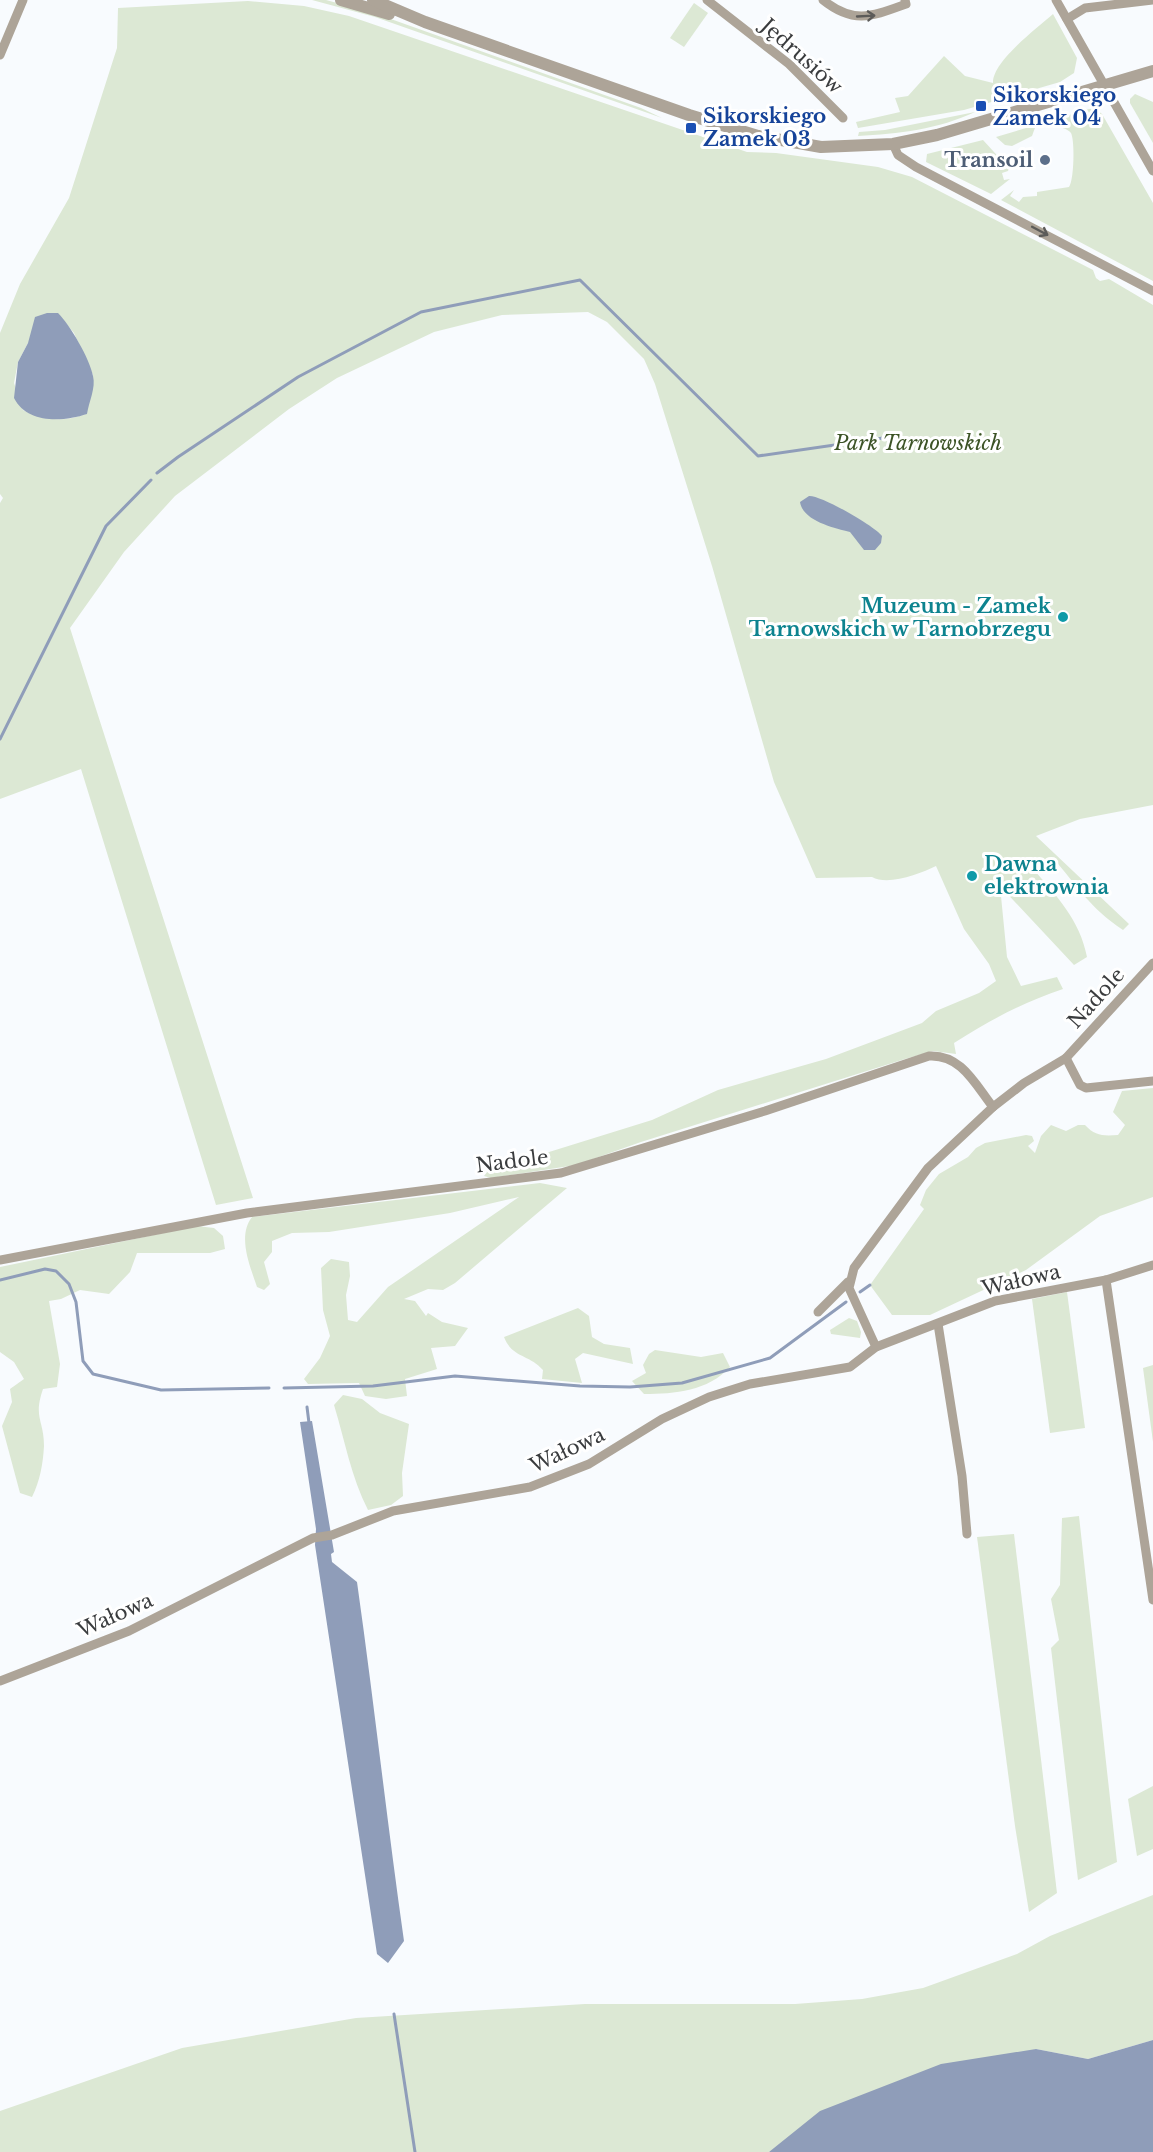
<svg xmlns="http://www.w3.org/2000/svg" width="1153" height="2152" font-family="'Libre Baskerville',serif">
<rect width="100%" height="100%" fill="#f8fbfe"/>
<g fill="#dce8d4" fill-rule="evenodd">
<path d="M312 0H326L374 13 641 108 662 118 375 17Z"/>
<path d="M248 1 304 6 349 16 747 152 776 153 878 167 912 177 1093 270 1096 278 1100 281 1109 279 1153 305V805L1080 819 1036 836 1129 924 1123 930C1089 907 1079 888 1053 858L1033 869C1056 895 1080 920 1087 957L1074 965 1000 886 1007 957 1021 986 1057 977 1063 989C1020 1004 992 1019 954 1043L956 1054 933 1051 905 1059 641 1142 576 1165 491 1178 484 1176 488 1171 652 1120 718 1090 826 1059 922 1023 936 1011 979 993 996 981 989 964 964 929 936 866C920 874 888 886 872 877L816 878 774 782 712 566 655 384 644 359 607 322 588 312 502 315 434 332 337 378 289 409 175 496 124 552 70 628 253 1198 216 1205 81 769 0 799V503L3 498 0 494V333L20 284 69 198 117 48 118 8ZM57 313 74 333 93 375 86 414C64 422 44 421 23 410L14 383 18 362 28 343Z"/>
<path d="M694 3 708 13 684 47 670 38Z"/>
<path d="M1053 14 1077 58 1074 73 1060 82 964 110 858 128 856 122 900 112 895 98 908 96 944 56 965 76 993 83C992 62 1037 28 1053 14Z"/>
<path d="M1135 94 1153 102V143L1130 103V99Z"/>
<path d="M1089 109H1096L1102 114 1153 203V281L1001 200 1014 190 1010 196 1019 202 1023 197 1037 196V192L1069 187C1074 180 1075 141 1071 133 1067 128 1059 127 1052 126L1049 121Z"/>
<path d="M975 112C939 129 898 134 858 136L859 132 885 130Z"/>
<path d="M1036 125 1032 136 1012 146 1005 145 996 137Z"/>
<path d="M983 140 1004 163 1002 165 1005 169 1009 168 1008 171 1002 173 1004 180 1010 179 991 194 926 162 927 154Z"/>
<path d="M1153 1088V1197L1100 1216 1026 1270 930 1315H892L870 1285 924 1209 920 1205 926 1190 939 1174 968 1157 976 1148 985 1143 1026 1135 1032 1136 1034 1141 1028 1146 1035 1153 1041 1136 1051 1125 1066 1131 1078 1125H1085C1095 1136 1103 1136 1118 1135L1125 1125 1113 1112 1122 1091Z"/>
<path d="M540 1183 567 1188 455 1283 443 1290 428 1289 404 1299 415 1301 426 1316 428 1313 442 1322 468 1328 455 1346 431 1348 437 1369 405 1379 407 1396 386 1399 365 1396 359 1383 308 1384 304 1379 320 1358 330 1336 323 1310 321 1268 331 1259 349 1262 350 1276 346 1295 348 1320 357 1322 388 1287 519 1197 450 1213 329 1232 292 1233 272 1241V1252L264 1262 270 1284 264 1290 257 1287C250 1266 237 1236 252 1217Z"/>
<path d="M197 1226 214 1228 223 1236 225 1249 210 1253H137L130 1272 109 1294 80 1290 61 1299 49 1301 60 1364 57 1387 43 1389C33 1418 44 1420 44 1446 43 1464 40 1481 32 1497L20 1493 2 1426 12 1402 10 1389 24 1379 14 1362 0 1352V1267Z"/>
<path d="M1067 1292 1085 1428 1050 1433 1032 1299Z"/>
<path d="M578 1308 589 1316 592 1337 604 1344 630 1348 633 1364 583 1353 575 1359 582 1383 542 1379 543 1370C529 1354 512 1358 504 1337Z"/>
<path d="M849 1318 857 1321 861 1332 860 1338 831 1334 830 1330Z"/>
<path d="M655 1350 701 1357 723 1353 730 1367C708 1391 675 1394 644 1394L632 1381 646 1373 643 1365 649 1354Z"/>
<path d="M1153 1365V1442L1143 1368Z"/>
<path d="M343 1395 362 1399 380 1413 409 1424 402 1473 403 1496 391 1505 368 1510C351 1477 345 1441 334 1405Z"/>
<path d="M1079 1516 1117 1862 1078 1880 1051 1648 1059 1640 1051 1599 1060 1585 1062 1518Z"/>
<path d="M1014 1534 1057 1893 1029 1912 1015 1826 977 1537Z"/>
<path d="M1153 1786V1849L1137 1856 1128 1799Z"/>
<path d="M1153 1895V2040L1088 2059 1036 2049 769 2152H0V2111L182 2048 356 2018 585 2004H795L862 1999 923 1988 1017 1954 1050 1936Z"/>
</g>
<g fill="#8f9db9">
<path d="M47 313H58C70 325 90 359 93 376 96 388 89 401 87 414 63 422 27 424 14 398L18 362 28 343 35 317Z"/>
<path d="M809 496C821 495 876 527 882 536L881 543 875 550H864L850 532C834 528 803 521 800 502Z"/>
<path d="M312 1421 334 1552 331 1554 332 1562 357 1582C374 1702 387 1822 404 1941L388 1963 377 1954 315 1545 316 1529 300 1422Z"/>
<path d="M1153 2040V2152H769L820 2111 941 2064 1036 2049 1088 2059Z"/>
</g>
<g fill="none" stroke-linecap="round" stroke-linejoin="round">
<g stroke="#8f9db9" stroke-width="3">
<path d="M157 473 178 457 298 377 421 312 580 280 758 456 883 438"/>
<path d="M0 739 106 526 151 480"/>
<path d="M0 1280 45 1269 56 1271 69 1284 76 1302 83 1361 93 1374 161 1390 269 1388"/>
<path d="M860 1292 870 1285"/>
<path d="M284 1388 373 1386 455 1376 580 1386 630 1387 682 1383 770 1358 846 1302"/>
<path d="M307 1407 309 1423"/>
<path d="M394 2014 415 2152"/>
</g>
<g stroke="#ada498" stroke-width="9">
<path d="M707 0 789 64 843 118"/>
<path d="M823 0C854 25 873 16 906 4L905 0"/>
<path d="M1056 0 1153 171"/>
<path d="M1067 19 1085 8 1153 0"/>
<path d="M0 55 23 0"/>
<path d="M893 144 898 155 916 167 1153 291"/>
<path d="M1066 1058 1080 1085 1086 1088 1153 1081"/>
<path d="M0 1260 247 1213 561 1173 765 1111 929 1056C961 1054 975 1084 993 1107"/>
<path d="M1106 1280 1153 1600"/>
<path d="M818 1312 848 1282"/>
<path d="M938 1324 962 1476 967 1534"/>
<path d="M876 1347 849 1288 854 1268 928 1168 993 1107 1024 1083 1066 1058 1153 963"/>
<path d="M0 1681 129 1631 313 1538 332 1535 393 1511 530 1487 589 1464 662 1419 709 1397 750 1384 850 1367 876 1347 995 1301 1106 1280 1153 1265"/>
</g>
<g stroke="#ada498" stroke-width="12">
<path d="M341 0 389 14"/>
<path d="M373 0 425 22 689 115 758 136 821 147 893 144 937 135 1153 71"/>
</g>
</g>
<defs><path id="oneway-shaft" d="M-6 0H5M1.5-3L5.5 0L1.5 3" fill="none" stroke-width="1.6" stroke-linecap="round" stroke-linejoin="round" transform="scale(1.5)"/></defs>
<g stroke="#5c5b59">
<use href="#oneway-shaft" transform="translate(866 16) rotate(-3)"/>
<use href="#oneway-shaft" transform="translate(1040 231) rotate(28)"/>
</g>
<g fill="#1a4fb4" stroke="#fff" stroke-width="2">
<rect x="975" y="100" width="12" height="12" rx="3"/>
<rect x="685" y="122" width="12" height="12" rx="3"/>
</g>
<circle fill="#5c6f8a" stroke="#fff" stroke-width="2" cx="1045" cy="160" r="6"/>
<g fill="#0f9aa8" stroke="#fff" stroke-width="2">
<circle cx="1063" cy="617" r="6"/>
<circle cx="972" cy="876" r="6"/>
</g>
<g text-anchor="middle" stroke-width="6" stroke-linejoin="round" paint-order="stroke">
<g font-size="20" fill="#3a3c3e" stroke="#fff">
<text transform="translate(802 56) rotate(42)" y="7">Jędrusiów</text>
<text transform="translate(1096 998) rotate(-48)" y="7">Nadole</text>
<text transform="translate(512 1161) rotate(-7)" y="7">Nadole</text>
<text transform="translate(1021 1280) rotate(-13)" y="7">Wałowa</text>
<text transform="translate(567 1450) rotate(-25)" y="7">Wałowa</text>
<text transform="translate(115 1615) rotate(-24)" y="7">Wałowa</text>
</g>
<g font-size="20" font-weight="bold" fill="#164399" stroke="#fff" text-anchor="start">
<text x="993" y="102">Sikorskiego<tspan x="993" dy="23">Zamek 04</tspan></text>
<text x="703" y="123">Sikorskiego<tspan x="703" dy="23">Zamek 03</tspan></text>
</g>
<g font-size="20" font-weight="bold" fill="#4e5e75" stroke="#fff" text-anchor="end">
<text x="1033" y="167">Transoil</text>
</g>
<g font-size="20" font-style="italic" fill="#3c5326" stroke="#fff">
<text x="918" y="450">Park Tarnowskich</text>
</g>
<g font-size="20" font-weight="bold" fill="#0d838f" stroke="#fff" text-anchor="end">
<text x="1051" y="613">Muzeum - Zamek<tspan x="1051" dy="23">Tarnowskich w Tarnobrzegu</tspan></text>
<text x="984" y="871" text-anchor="start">Dawna<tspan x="984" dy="23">elektrownia</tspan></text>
</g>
</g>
</svg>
